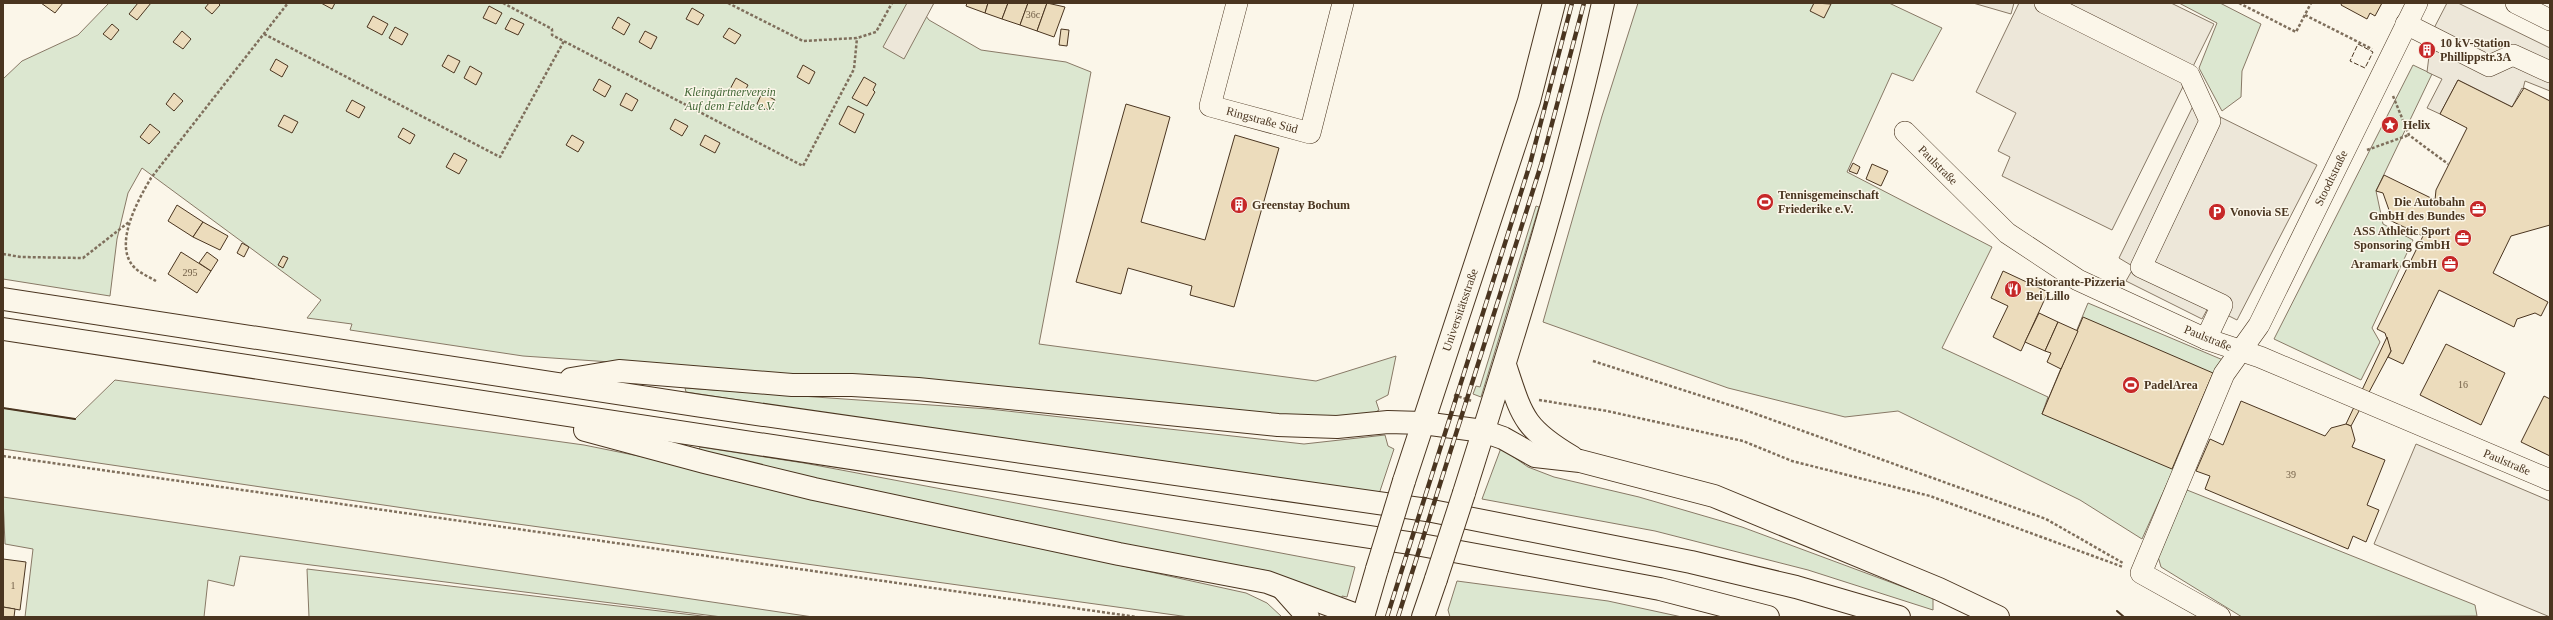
<svg xmlns="http://www.w3.org/2000/svg" width="2553" height="620" font-family="Georgia,serif">
<rect width="100%" height="100%" fill="#fbf6e9"/>
<g fill="#dce7d0" stroke="#887966">
<path d="M109 3H916L929 20 981 50 1066 62 1091 72 1039 344 1316 381 1396 356 1388 395 1376 401 1379 410 1367 417 1331 420 931 384 523 356 350 330 352 324 307 318 321 300 142 168 128 193 117 239 110 296 3 279V79L22 61 78 35Z"/>
<path d="M1638 3H1889L1942 28 1913 81 1892 73 1847 172 1992 247 1942 348 2048 397 2042 414 2088 303 2223 360 2142 539 2080 500 1898 411 1845 417 1728 388 1543 322 1602 116Z"/>
<path d="M2179 3H2220L2261 24 2242 71 2241 97 2222 111 2199 68 2217 23Z"/>
<path d="M2413 65 2432 74 2376 191 2383 224 2413 240 2372 328 2380 342 2361 380 2274 339Z"/>
<path d="M1536 206 1539 207 1481 397 1473 394 1476 386 1480 387Z"/>
<path d="M115 380 584 445 703 469 969 532 1246 593 1267 603 1282 617H1189L431 512 3 449V408L75 419Z"/>
<path d="M685 388 989 409 1304 444 1385 435 1388 446 1394 449 1378 497 686 392Z"/>
<path d="M700 447 804 463 1355 567 1347 597 1342 596 1341 602 1310 586 1268 571 1120 545 973 515 698 451Z"/>
<path d="M1501 448 1528 467 1554 477 1639 497 1742 527 1933 598V610L1808 570 1655 531 1482 499Z"/>
<path d="M2187 490 2475 605 2477 616 2242 617 2161 567 2157 553Z"/>
<path d="M3 497 813 617H722L240 556 234 586 208 580 204 617H25L33 549 5 544Z"/>
<path d="M307 569 710 617H309Z"/>
<path d="M1457 581 1608 601 1682 617H1450L1448 610Z"/>
</g>
<g fill="#ede7d9" stroke="#887966">
<path d="M907 3H934L904 59 883 47Z"/>
<path d="M1973 3H2014L2011 14Z"/>
<path d="M2019 3H2171L2214 24 2112 230 2002 176 2010 157 1998 151 2016 113 1976 92Z"/>
<path d="M2447 3H2458L2550 48V91L2525 81 2523 89 2522 88 2512 107 2458 80 2440 114 2427 108 2442 79 2427 72 2432 32Z"/>
<path d="M2194 104 2317 165 2237 320 2209 306 2202 319 2126 281 2134 267 2119 258Z"/>
<path d="M2416 444 2550 501V617L2374 544Z"/>
</g>
<g fill="#ecdcbc" stroke="#4a3520">
<path d="M41 3H66H63L55 13Z"/>
<path d="M138 3H151L137 20 129 14Z"/>
<path d="M209 3H218L220 5 212 14 205 8Z"/>
<path d="M321 3H335L332 9Z"/>
<path d="M967 3H988L985 13 966 6Z"/>
<path d="M988 3H1008L1002 19 985 13Z"/>
<path d="M1008 3H1028L1020 25 1002 19Z"/>
<path d="M1028 3H1047L1037 31 1020 25Z"/>
<path d="M1047 3 1065 7 1054 37 1037 31Z"/>
<path d="M1814 3 1831 4 1824 18 1810 11Z"/>
<path d="M2342 3H2382L2375 16 2370 13 2367 19 2341 5Z"/>
<path d="M489 6 502 13 496 24 483 18Z"/>
<path d="M692 8 704 15 698 25 686 19Z"/>
<path d="M373 16 388 24 382 35 367 27Z"/>
<path d="M618 17 630 24 624 35 612 28Z"/>
<path d="M511 18 524 24 518 35 505 29Z"/>
<path d="M112 24 119 30 111 40 103 34Z"/>
<path d="M395 27 408 34 402 45 389 38Z"/>
<path d="M729 28 741 35 735 44 723 37Z"/>
<path d="M1061 29 1069 30 1067 46 1059 45Z"/>
<path d="M182 31 191 39 183 49 173 42Z"/>
<path d="M645 31 657 37 651 49 639 42Z"/>
<path d="M2424 44 2434 49 2431 56 2420 50Z"/>
<path d="M448 55 460 61 454 73 442 66Z"/>
<path d="M276 59 288 66 282 77 270 70Z"/>
<path d="M803 65 815 72 809 84 797 77Z"/>
<path d="M470 66 482 73 476 85 464 78Z"/>
<path d="M864 77 876 84 873 90 875 92 867 106 852 98Z"/>
<path d="M736 78 748 85 742 97 729 91Z"/>
<path d="M599 79 611 86 605 97 593 90Z"/>
<path d="M2458 80 2512 107 2524 88 2550 101V225L2511 236 2493 273 2548 302 2541 316 2535 313 2517 319 2514 327 2439 290 2403 364 2388 357 2391 351 2385 333 2377 329 2423 236 2385 218 2389 210 2383 193 2376 191 2384 175 2435 200 2436 190 2467 128 2440 114Z"/>
<path d="M174 93 183 101 174 111 166 104Z"/>
<path d="M626 93 638 100 632 111 620 105Z"/>
<path d="M762 93 775 100 769 110 757 104Z"/>
<path d="M352 100 365 107 359 118 346 111Z"/>
<path d="M1126 104 1170 117 1141 222 1205 240 1235 135 1279 148 1234 307 1190 295 1192 286 1128 268 1121 294 1076 282Z"/>
<path d="M848 106 864 114 855 133 839 124Z"/>
<path d="M284 115 298 122 292 133 278 126Z"/>
<path d="M675 119 688 126 682 136 670 129Z"/>
<path d="M150 124 160 132 149 144 140 137Z"/>
<path d="M403 128 415 135 410 144 398 137Z"/>
<path d="M572 135 584 142 578 152 566 145Z"/>
<path d="M705 135 720 143 715 153 700 145Z"/>
<path d="M454 153 467 160 459 174 446 167Z"/>
<path d="M1853 163 1860 167 1857 174 1849 171Z"/>
<path d="M1872 164 1888 171 1881 186 1866 179Z"/>
<path d="M177 205 203 222 193 237 168 221Z"/>
<path d="M203 222 228 236 220 250 193 237Z"/>
<path d="M242 243 249 247 244 257 237 253Z"/>
<path d="M181 252 211 271 197 293 168 274Z"/>
<path d="M207 252 218 260 211 271 199 263Z"/>
<path d="M283 256 288 258 283 268 278 265Z"/>
<path d="M2003 271 2048 292 2021 351 1993 337 2008 306 1991 298Z"/>
<path d="M2039 313 2058 322 2045 351 2025 342Z"/>
<path d="M2083 317 2213 373 2172 469 2042 414Z"/>
<path d="M2058 322 2078 331 2061 369 2047 362 2051 353 2045 351Z"/>
<path d="M2387 337 2391 351 2351 426 2346 424Z"/>
<path d="M2446 344 2505 373 2481 425 2420 395Z"/>
<path d="M2544 396 2550 399V456L2521 442Z"/>
<path d="M2241 401 2325 436 2331 428 2346 424 2351 426 2355 440 2352 447 2385 460 2367 505 2379 510 2366 542 2353 536 2348 549 2205 489 2210 476 2196 471 2210 439 2223 445Z"/>
<path d="M3 559 26 562 20 610 3 607Z"/>
<path d="M3 607 15 609 14 617H3Z"/>
</g>
<g fill="none" stroke-linecap="round" stroke-linejoin="round">
<defs>
<g id="minor">
<path d="M1237 3 1210 106 1310 133 1343 3"/>
<path d="M2045 3 2189 75 2210 121 2141 267 2222 305 2206 339"/>
<path d="M2516 3 2550 20"/>
<path d="M2406 24 2489 66 2513 55 2550 72"/>
<path d="M1905 132 2007 233 2078 280 2206 339 2260 357 2550 480"/>
<path d="M2220 617 2141 573 2224 374 2259 325 2417 3"/>
</g>
<g id="major">
<path d="M1404 481 1529 101 1554 3"/>
<path d="M1464 493C1515 331 1567 169 1603 3"/>
<path d="M1363 617 1377 569"/>
<path d="M1423 617 1436 579"/>
</g>
<g id="highway">
<path d="M3 299 701 406 1427 510 1691 562 1796 587 1899 617"/>
<path d="M3 329 1416 544 1660 589 1768 617"/>
<path d="M1505 365C1522 416 1523 428 1572 457"/>
<path d="M571 379 619 371 792 385H852L918 389 1278 425 1337 427 1388 422 1423 423 1483 431 1503 438 1535 456 1580 461 1714 496 1939 589 1998 617"/>
<path d="M585 430 704 462 814 489 1119 554 1267 582 1362 617"/>
<path d="M1283 589 1308 617"/>
</g>
</defs>
<use href="#minor" stroke="#4a3520" stroke-width="22"/>
<use href="#major" stroke="#4a3520" stroke-width="24"/>
<use href="#highway" stroke="#4a3520" stroke-width="24"/>
<g stroke="#7f6f5c" stroke-width="2.5" stroke-dasharray="3 2" stroke-linecap="butt">
<path d="M503 3 552 29V35L803 166 854 69 857 38"/>
<path d="M728 3 803 41 857 38 876 32 892 3"/>
<path d="M2239 3 2296 32 2311 3"/>
<path d="M2305 15 2372 49"/>
<path d="M264 34 500 157 564 41"/>
<path d="M2393 96 2409 135 2448 164"/>
<path d="M2367 150 2409 135"/>
<path d="M3 254 21 257 83 258 129 222"/>
<path d="M156 281C149 277 140 273 135 268 112 246 138 200 151 178L288 3"/>
<path d="M1593 361 1745 410 2046 519 2123 563"/>
<path d="M1454 395 1472 401"/>
<path d="M1539 400 1607 411 1743 441 1792 461 1930 496 2123 567"/>
<path d="M3 456 1137 617"/>
</g>
<use href="#minor" stroke="#fbf6e9" stroke-width="21"/>
<use href="#major" stroke="#fbf6e9" stroke-width="22"/>
<use href="#highway" stroke="#fbf6e9" stroke-width="22"/>
<defs>
<g id="rail">
<path d="M1387 617 1530 164 1572 3"/>
<path d="M1398 617 1541 165 1584 3"/>
</g>
</defs>
<use href="#rail" stroke="#4a3520" stroke-width="4.5"/>
<use href="#rail" stroke="#fbf6e9" stroke-width="3" stroke-dasharray="9" stroke-linecap="butt"/>
<defs>
<g id="major-bridge">
<path d="M1377 569 1404 481"/>
<path d="M1436 579 1464 493"/>
</g>
</defs>
<use href="#major-bridge" stroke="#4a3520" stroke-width="24" stroke-linecap="butt"/>
<use href="#major-bridge" stroke="#fbf6e9" stroke-width="22"/>
<path stroke="#4a3520" stroke-width="1" stroke-dasharray="5 2" stroke-linecap="butt" d="M2358 44 2373 52 2365 68 2350 61Z"/>
<g stroke="#4a3520" stroke-width="2">
<path d="M3 408 75 419"/>
<path d="M2117 611 2124 617"/>
</g>
</g>
<defs>
<symbol id="building-disc" viewBox="-11 -11 22 22"><circle r="9.5" fill="#c62828" stroke="#fbf6e9"/><path d="M-4-6H4V6H1V3H-1V6H-4ZM-2.5-4.3h1.7v1.8h-1.7ZM.8-4.3h1.7v1.8H.8ZM-2.5-1h1.7V.8h-1.7ZM.8-1h1.7V.8H.8Z" fill="#fff"/></symbol>
<symbol id="sight-disc" viewBox="-11 -11 22 22"><circle r="9.5" fill="#c62828" stroke="#fbf6e9"/><path d="M0-6L1.8-2.2L6-1.7L2.9 1.2L3.7 5.4L0 3.3L-3.7 5.4L-2.9 1.2L-6-1.7L-1.8-2.2Z" fill="#fff"/></symbol>
<symbol id="stadium-disc" viewBox="-11 -11 22 22"><circle r="9.5" fill="#c62828" stroke="#fbf6e9"/><path d="M0-5a6.5 5 0 1 0 0 10a6.5 5 0 1 0 0-10ZM-3.5-1.8h7v3.6h-7Z" fill="#fff"/></symbol>
<symbol id="office-disc" viewBox="-11 -11 22 22"><circle r="9.5" fill="#c62828" stroke="#fbf6e9"/><path d="M-6-3h4V-5.5h4V-3h4V5H-6ZM-1-4.5V-3h2v-1.5ZM-6 0V1H6V0Z" fill="#fff"/></symbol>
<symbol id="parking-disc" viewBox="-11 -11 22 22"><circle r="9.5" fill="#c62828" stroke="#fbf6e9"/><path d="M-3.5-5.5H1a3.5 3.5 0 0 1 0 7H-1V5.5H-3.5ZM-1-3.4V-.6H.8a1.4 1.4 0 0 0 0-2.8Z" fill="#fff"/></symbol>
<symbol id="restaurant-disc" viewBox="-11 -11 22 22"><circle r="9.5" fill="#c62828" stroke="#fbf6e9"/><path d="M-5-6h1v4h1v-4h1v4h1v-4h1v5L-1.5 .5V6h-2V.5L-5-1ZM5-6V6H3V1.5H1.5Q1.5-4 5-6Z" fill="#fff"/></symbol>
</defs>
<g fill-rule="evenodd">
<use href="#building-disc" x="2417" y="40" width="20" height="20"/>
<use href="#sight-disc" x="2380" y="115" width="20" height="20"/>
<use href="#stadium-disc" x="1755" y="192" width="20" height="20"/>
<use href="#building-disc" x="1229" y="195" width="20" height="20"/>
<use href="#office-disc" x="2468" y="199" width="20" height="20"/>
<use href="#parking-disc" x="2207" y="202" width="20" height="20"/>
<use href="#office-disc" x="2453" y="228" width="20" height="20"/>
<use href="#office-disc" x="2440" y="254" width="20" height="20"/>
<use href="#restaurant-disc" x="2003" y="279" width="20" height="20"/>
<use href="#stadium-disc" x="2121" y="375" width="20" height="20"/>
</g>
<g text-anchor="middle" stroke-width="3" stroke-linejoin="round" paint-order="stroke">
<g font-size="10" fill="#725f47">
<text x="1033" y="18">36c</text>
<text x="190" y="276">295</text>
<text x="2463" y="388">16</text>
<text x="2291" y="478">39</text>
<text x="13" y="589">1</text>
</g>
<g font-size="12" font-weight="bold" fill="#4a3520" stroke="#fbf6e9" text-anchor="start">
<text x="2440" y="47">10 kV-Station<tspan x="2440" dy="14">Phillippstr.3A</tspan></text>
<text x="2403" y="129">Helix</text>
<text x="1778" y="199">Tennisgemeinschaft<tspan x="1778" dy="14">Friederike e.V.</tspan></text>
<text x="2465" y="206" text-anchor="end">Die Autobahn<tspan x="2465" dy="14">GmbH des Bundes</tspan></text>
<text x="1252" y="209">Greenstay Bochum</text>
<text x="2230" y="216">Vonovia SE</text>
<text x="2450" y="235" text-anchor="end">ASS Athletic Sport<tspan x="2450" dy="14">Sponsoring GmbH</tspan></text>
<text x="2437" y="268" text-anchor="end">Aramark GmbH</text>
<text x="2026" y="286">Ristorante-Pizzeria<tspan x="2026" dy="14">Bei Lillo</tspan></text>
<text x="2144" y="389">PadelArea</text>
</g>
<g font-size="12" font-style="italic" fill="#436837" stroke="#fbf6e9">
<text x="730" y="96">Kleingärtnerverein<tspan x="730" dy="14">Auf dem Felde e.V.</tspan></text>
</g>
<g font-size="12" fill="#4a3520" stroke="#fbf6e9">
<text transform="translate(1262 120) rotate(15)" y="4">Ringstraße Süd</text>
<text transform="translate(1938 165) rotate(45)" y="4">Paulstraße</text>
<text transform="translate(2331 178) rotate(-64)" y="4">Stoodtstraße</text>
<text transform="translate(1460 310) rotate(-71)" y="4">Universitätsstraße</text>
<text transform="translate(2208 338) rotate(22)" y="4">Paulstraße</text>
<text transform="translate(2507 462) rotate(23)" y="4">Paulstraße</text>
</g>
</g>
<rect width="2553" height="620" fill="none" stroke="#4a3520" stroke-width="8"/>
</svg>
